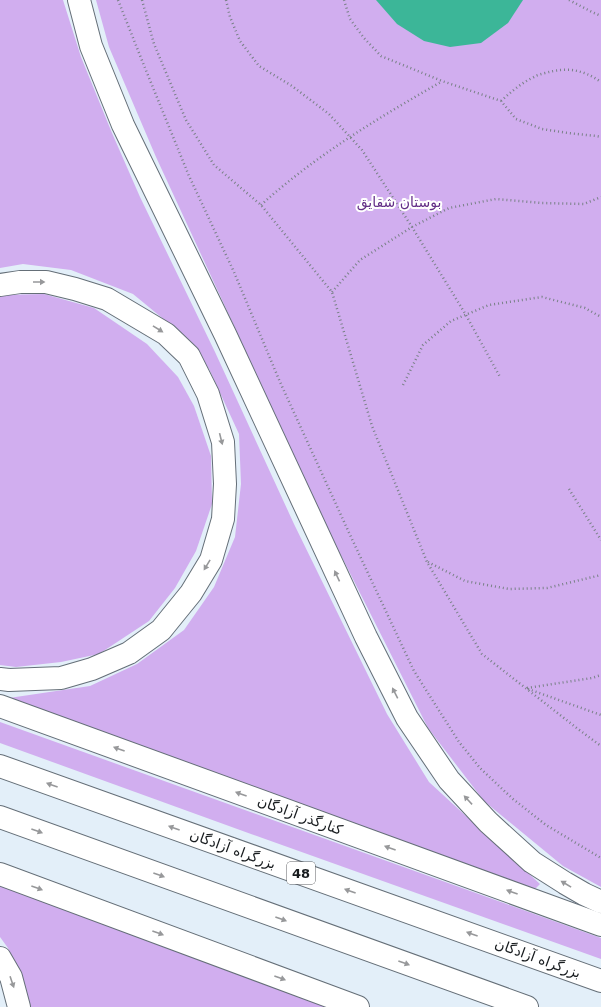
<svg xmlns="http://www.w3.org/2000/svg" width="601" height="1007" font-family="'DejaVu Sans','Noto Sans Arabic',sans-serif">
<rect width="100%" height="100%" fill="#e3eff9"/>
<g fill="#d1aeef">
<path d="M0 0H63L81 57 112 133 140 197 215 352 294 524 387 714 429 782 540 884 535 889 9 698 90 686 137 664 184 630 214 587 235 537 241 484 239 434 209 369 178 331 133 294 71 270 23 264 0 268Z"/>
<path d="M96 0H601V887L563 866 484 801 428 728 295 464 235 328 156 157 109 47Z"/>
<path d="M44 294 94 308 147 344 178 377 194 406 211 456 212 504 196 551 175 588 149 621 99 654 61 662 16 667 0 665V295Z"/>
<path d="M0 722 601 938V959L251 834 0 743Z"/>
<path d="M0 884 333 1007H28L25 991 8 948 0 937Z"/>
</g>
<path fill="#3cb698" d="M376 0H523L508 23 481 43 450 47 424 41 397 24Z"/>
<g fill="none" stroke-linecap="round" stroke-linejoin="round">
<defs>
<g id="major">
<path d="M0 706 601 925"/>
<path d="M0 874 358 1007"/>
</g>
<g id="highway">
<path d="M79 0 91 46 123 125 225 334 366 637 407 718 449 780 488 822 532 862 565 883 584 894 601 902"/>
<path d="M0 285 20 282H46L75 289 107 299 166 334 189 356 208 394 223 442 225 484 223 519 211 560 191 593 161 630 129 653 92 669 61 678 9 680 0 679"/>
<path d="M0 766 601 981"/>
<path d="M0 817 527 1007"/>
<path d="M0 958 11 977 19 1007"/>
</g>
</defs>
<use href="#major" stroke="#656f78" stroke-width="24"/>
<use href="#highway" stroke="#656f78" stroke-width="24"/>
<g stroke="#798187" stroke-width="2.5" stroke-dasharray="1 3" stroke-linecap="butt">
<path d="M118 0 143 63 189 176 234 272 280 382 351 537 414 671 459 742 480 768 513 799 546 825 601 858"/>
<path d="M142 0 154 44 186 120 214 165 261 205 332 292 372 426 427 562 482 654 578 729 601 746"/>
<path d="M226 0 230 17 240 41 259 66 292 86 329 114 362 150 412 227 466 315 500 377"/>
<path d="M344 0 350 19 364 38 381 56 442 81 501 101 516 119 542 129 568 133 596 136 601 137"/>
<path d="M569 0 592 12 601 16"/>
<path d="M501 101C511 92 521 83 534 77 537 75 541 74 545 73 567 67 582 69 601 82"/>
<path d="M261 205C315 156 378 118 441 82"/>
<path d="M332 292 360 260 412 227 449 208 496 199 542 203 584 204 601 197"/>
<path d="M403 385 423 345 451 321 489 305 542 297 585 308 601 317"/>
<path d="M569 489 601 540"/>
<path d="M428 562 465 581 509 589 547 588 601 575"/>
<path d="M527 688 592 678 601 675"/>
<path d="M528 689 601 715"/>
</g>
<use href="#major" stroke="#fff" stroke-width="22"/>
<use href="#highway" stroke="#fff" stroke-width="22"/>
</g>
<defs><path id="oneway-solid" d="M-6-.8H1V-3.2L6.5 0L1 3.2V.8H-6Z"/></defs>
<g fill="#97989a">
<use href="#oneway-solid" transform="translate(39 282)"/>
<use href="#oneway-solid" transform="translate(158 329) rotate(32)"/>
<use href="#oneway-solid" transform="translate(221 439) rotate(76)"/>
<use href="#oneway-solid" transform="translate(207 565) rotate(121)"/>
<use href="#oneway-solid" transform="translate(337 576) rotate(-115)"/>
<use href="#oneway-solid" transform="translate(395 693) rotate(-117)"/>
<use href="#oneway-solid" transform="translate(119 749) rotate(-160)"/>
<use href="#oneway-solid" transform="translate(52 785) rotate(-160)"/>
<use href="#oneway-solid" transform="translate(241 794) rotate(-160)"/>
<use href="#oneway-solid" transform="translate(468 800) rotate(-133)"/>
<use href="#oneway-solid" transform="translate(174 828) rotate(-160)"/>
<use href="#oneway-solid" transform="translate(37 831) rotate(20)"/>
<use href="#oneway-solid" transform="translate(390 848) rotate(-160)"/>
<use href="#oneway-solid" transform="translate(159 875) rotate(20)"/>
<use href="#oneway-solid" transform="translate(566 884) rotate(-149)"/>
<use href="#oneway-solid" transform="translate(37 888) rotate(20)"/>
<use href="#oneway-solid" transform="translate(350 891) rotate(-160)"/>
<use href="#oneway-solid" transform="translate(512 892) rotate(-160)"/>
<use href="#oneway-solid" transform="translate(281 919) rotate(20)"/>
<use href="#oneway-solid" transform="translate(158 933) rotate(20)"/>
<use href="#oneway-solid" transform="translate(472 934) rotate(-160)"/>
<use href="#oneway-solid" transform="translate(404 963) rotate(20)"/>
<use href="#oneway-solid" transform="translate(280 978) rotate(20)"/>
<use href="#oneway-solid" transform="translate(12 982) rotate(71)"/>
</g>
<g text-anchor="middle" stroke-width="4" stroke-linejoin="round" paint-order="stroke">
<rect fill="#fff" stroke="#5d5f62" stroke-width="1" x="287" y="862" width="28" height="22" rx="3"/>
<g font-size="13" font-weight="bold" fill="#171b1e">
<text x="301" y="878">48</text>
</g>
<g font-size="14" fill="#632e87" stroke="#fff">
<text x="399" y="207">بوستان شقایق</text>
</g>
<g font-size="14" fill="#171b1e" stroke="#fff">
<text transform="translate(300 815) rotate(20)" y="5">کنارگذر آزادگان</text>
<text transform="translate(233 849) rotate(20)" y="5">بزرگراه آزادگان</text>
<text transform="translate(538 958) rotate(20)" y="5">بزرگراه آزادگان</text>
</g>
</g>
</svg>
